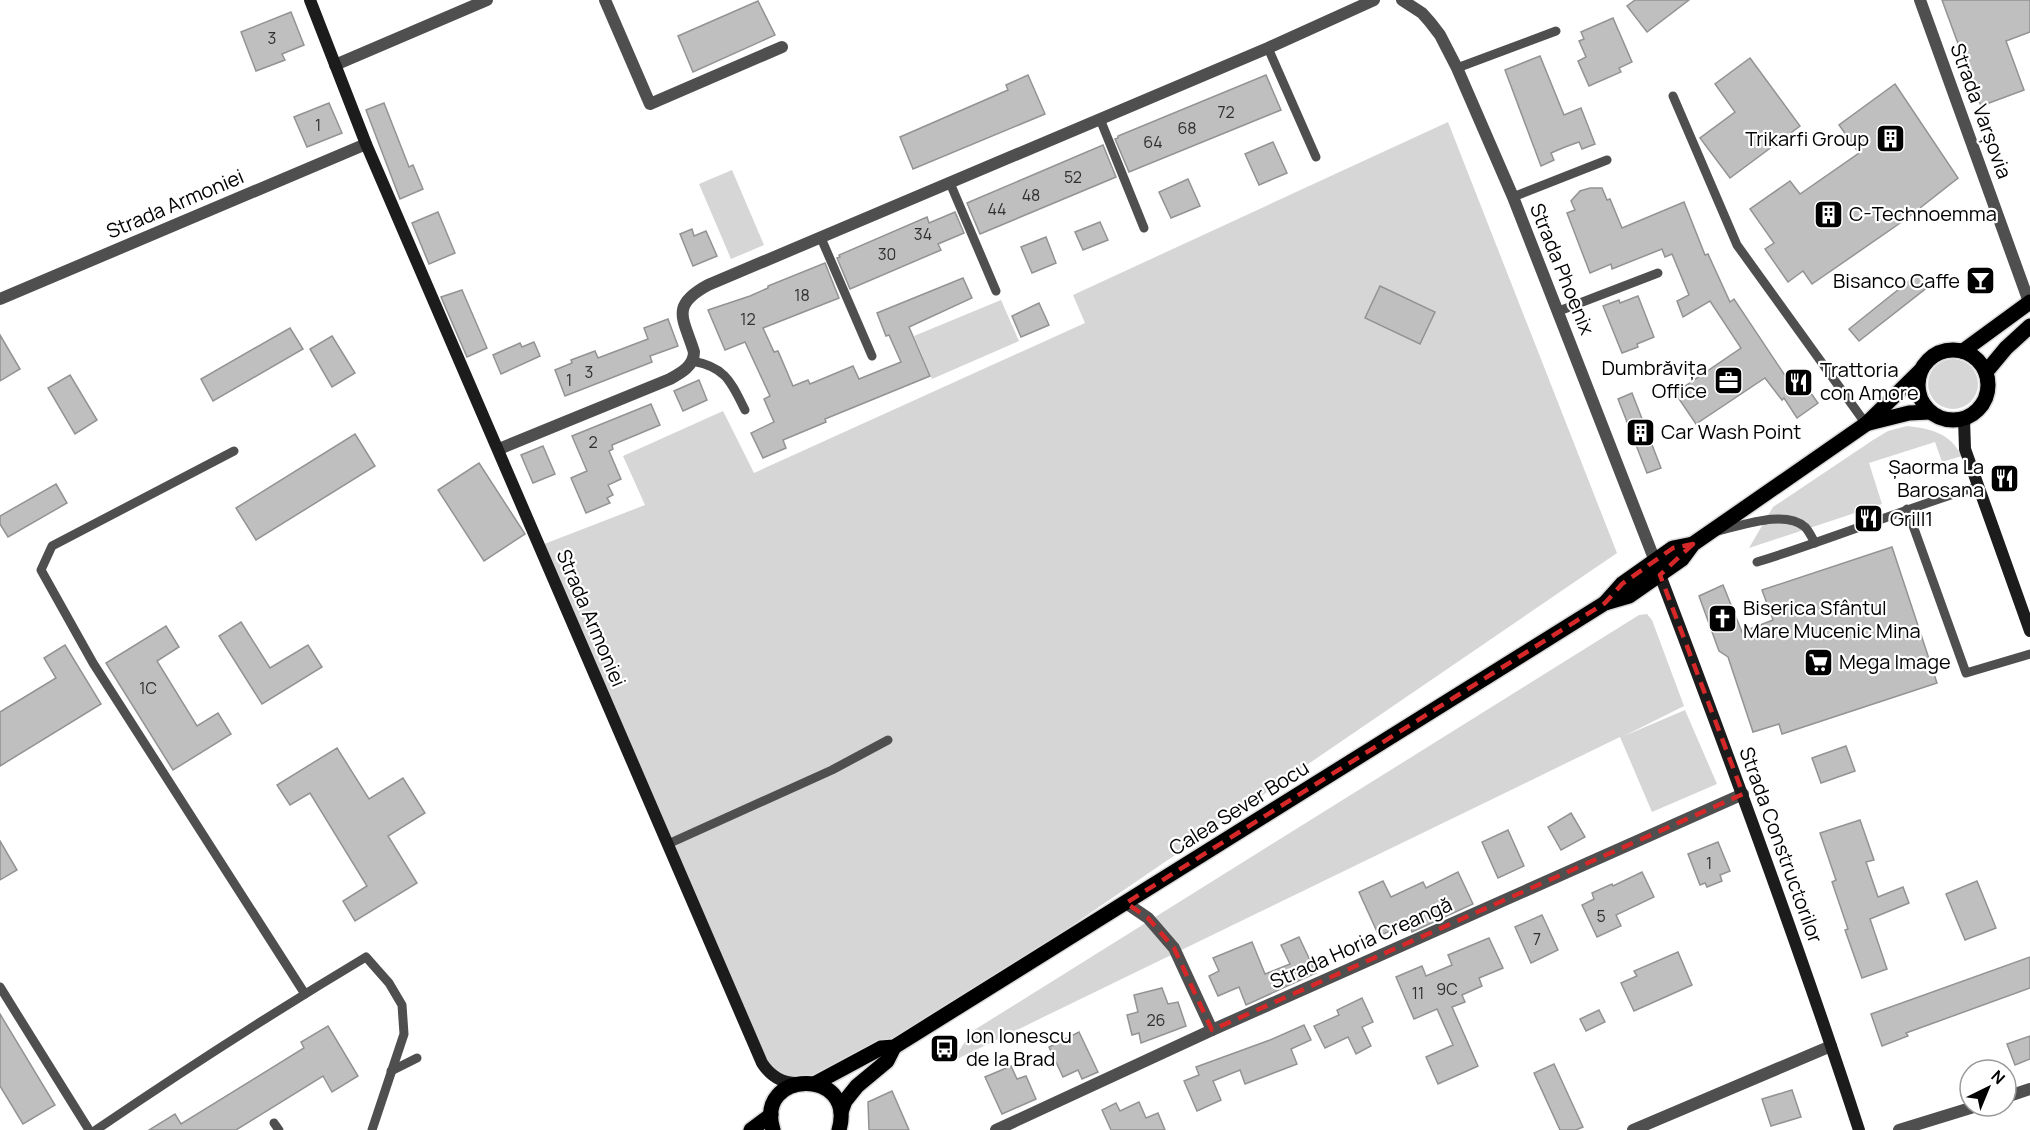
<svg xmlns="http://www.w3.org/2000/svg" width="2030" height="1130" font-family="Manrope,sans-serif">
<rect width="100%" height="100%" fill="#fff"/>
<g fill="#d6d6d6">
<path d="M1448 122 1617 553 894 1047 826 1089 772 1075 539 546 645 505 623 456 723 411 754 473 1085 323 1073 295Z"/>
<path d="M732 170 764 245 731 259 699 184Z"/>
<path d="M1001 300 1019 341 932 379 914 336Z"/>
<circle cx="1953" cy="384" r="25"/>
<path d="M1907 426C1931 429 1949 432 1962 456L1942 462 1935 442 1869 463 1882 504 1749 548 1773 507 1873 440 1888 431Z"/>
<path d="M1647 614 1652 620 1684 706 1624 736 1685 710 1717 784 1652 812 1620 737 953 1061 971 1032 1639 615Z"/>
</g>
<g fill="#bfbfbf" stroke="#939393" stroke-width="1.5">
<path d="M1635 0H1689L1647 32 1627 6Z"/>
<path d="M1942 0H2030V32L2006 41 2024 90 1981 106Z"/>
<path d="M758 1 775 35 693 72 678 36Z"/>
<path d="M291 12 304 45 282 54 285 60 256 71 241 32Z"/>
<path d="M1613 18 1632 62 1619 68 1621 72 1589 86 1578 61 1586 57 1579 41 1584 39 1581 32Z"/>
<path d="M1540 56 1564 115 1581 108 1595 144 1582 149 1579 142 1565 147 1551 153 1554 160 1541 166 1505 70Z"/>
<path d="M1750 58 1800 126 1730 178 1700 138 1735 112 1715 84Z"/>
<path d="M1028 75 1045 114 913 169 900 137 1008 90 1006 85Z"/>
<path d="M1266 75 1281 110 1129 172 1115 139 1118 138V136Z"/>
<path d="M1895 84 1958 178 1906 219 1812 284 1803 271 1788 282 1765 249 1774 243 1750 209 1790 181 1800 194 1859 153 1839 125Z"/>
<path d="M329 103 342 133 307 147 294 117Z"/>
<path d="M384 103 409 167 413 165 423 189 400 199 366 110Z"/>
<path d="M1273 142 1287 173 1259 185 1245 154Z"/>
<path d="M1103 145 1116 177 980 234 967 203Z"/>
<path d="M1188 179 1200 206 1171 218 1159 192Z"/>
<path d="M1590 188H1602L1607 200 1610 199 1622 228 1684 202 1705 255 1708 254 1730 302 1734 299 1786 377 1795 371 1818 403 1797 418 1784 398 1782 400 1765 378 1696 424 1675 393 1741 348 1710 301 1683 317 1677 301 1689 295 1672 254 1665 257 1662 249 1612 269 1611 264 1590 273 1567 213 1575 210 1571 201 1580 191Z"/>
<path d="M438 212 455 253 429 264 412 223Z"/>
<path d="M955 212 964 233 938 244 941 250 850 289 837 258 840 257 839 255 927 217 929 223Z"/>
<path d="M1100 222 1108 240 1083 250 1075 232Z"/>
<path d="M692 229 694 236 706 231 717 256 693 266 680 234Z"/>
<path d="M1046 237 1056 263 1032 273 1021 247Z"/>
<path d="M825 263 839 298 763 328 774 352 778 351 793 386 808 380 810 384 853 366 859 379 901 362 889 335 886 336 877 313 963 278 972 298 909 327 930 376 825 419 826 422 783 440 786 448 763 458 751 433 774 422 764 399 770 396 745 342 725 350 708 310 750 296 768 288V286Z"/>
<path d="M1919 273 1929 286 1859 341 1849 329Z"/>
<path d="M1380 286 1435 312 1420 344 1365 318Z"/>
<path d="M462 290 487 348 467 357 441 297Z"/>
<path d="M1638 296 1654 337 1637 344 1638 347 1622 353 1603 306 1619 300 1620 303Z"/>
<path d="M1039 303 1049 325 1021 337 1012 316Z"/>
<path d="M668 319 678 346 650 356 652 362 565 396 555 370 572 363 571 360 595 351 598 358 648 339 644 328Z"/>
<path d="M290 328 303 349 213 401 201 379Z"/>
<path d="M0 335 20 369 0 381Z"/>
<path d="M332 336 355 373 332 387 310 349Z"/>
<path d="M534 342 540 356 501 374 493 355 520 343 522 347Z"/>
<path d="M70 375 97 420 75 434 48 388Z"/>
<path d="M699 380 707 400 683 411 674 391Z"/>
<path d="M1632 393 1661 468 1647 473 1618 399Z"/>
<path d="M651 404 660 425 612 445 613 449 609 451 621 479 608 485 613 495 607 498 610 503 586 513 571 478 587 471 572 436Z"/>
<path d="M355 434 375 466 256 540 236 508Z"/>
<path d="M543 446 555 474 533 483 521 455Z"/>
<path d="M479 463 525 534 484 561 438 490Z"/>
<path d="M56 484 67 503 8 537 0 524V516Z"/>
<path d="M1892 547 1937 683 1782 734 1779 724 1753 732 1728 657 1719 651 1699 596 1723 585 1742 632 1773 620 1762 590Z"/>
<path d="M241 622 270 668 308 645 322 667 262 704 219 636Z"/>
<path d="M166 626 179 647 157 661 197 726 218 713 231 734 173 770 106 663Z"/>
<path d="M65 645 101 704 0 766V712L56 678 44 658Z"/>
<path d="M1846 746 1855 771 1821 783 1812 758Z"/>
<path d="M337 748 369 799 403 778 425 813 388 836 417 883 355 921 343 901 367 886 310 793 290 805 277 785Z"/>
<path d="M1571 813 1585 837 1561 850 1548 827Z"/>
<path d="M1860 820 1874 860 1866 862 1878 897 1903 887 1909 903 1870 919 1887 969 1862 978 1845 930 1848 929 1832 882 1836 880 1820 833Z"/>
<path d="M1508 830 1524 866 1498 878 1482 842Z"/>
<path d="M0 841 17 870 0 880Z"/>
<path d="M1718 842 1730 871 1720 875 1722 881 1707 887 1705 883 1700 885 1688 854Z"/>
<path d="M1458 872 1473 904 1412 932 1408 923 1379 936 1359 892 1383 881 1391 897 1423 882 1426 888Z"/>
<path d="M1642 872 1654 897 1616 915 1621 926 1597 937 1582 905 1594 899 1592 893 1612 884 1613 886Z"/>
<path d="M1977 881 1996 928 1965 940 1946 894Z"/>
<path d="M1542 915 1558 950 1531 963 1515 927Z"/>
<path d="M1299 937 1316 973 1246 1005 1239 987 1218 996 1209 976 1219 971 1213 958 1252 942 1265 974 1290 964 1281 945Z"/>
<path d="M1489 938 1503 968 1479 978 1482 986 1462 995 1465 1002 1452 1007 1478 1066 1438 1084 1426 1057 1453 1045 1437 1009 1414 1019 1396 977 1422 966 1426 976 1452 965 1448 955Z"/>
<path d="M1678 952 1692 985 1634 1011 1621 983 1637 976 1634 971Z"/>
<path d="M2030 957V988L1906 1033 1908 1036 1882 1046 1871 1014Z"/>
<path d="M1162 988 1168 1004 1178 1002 1186 1026 1141 1043 1139 1033 1132 1035 1127 1015 1138 1012 1134 995Z"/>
<path d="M1362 998 1373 1022 1362 1027 1371 1046 1356 1054 1348 1037 1325 1048 1314 1026 1339 1015 1337 1010Z"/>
<path d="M1599 1010 1605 1022 1586 1031 1580 1019Z"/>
<path d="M0 1014 55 1105 23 1124 0 1086Z"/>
<path d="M1304 1025 1311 1040 1291 1049 1297 1064 1245 1084 1240 1070 1213 1081 1221 1100 1197 1111 1184 1081 1199 1075 1196 1067 1270 1040Z"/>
<path d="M328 1026 358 1076 332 1092 323 1076 236 1130H149L175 1114 181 1124 304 1048 301 1042Z"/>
<path d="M1079 1032 1098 1072 1082 1079 1078 1070 1063 1077 1049 1047Z"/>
<path d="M2030 1036V1059L2015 1065 2007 1044Z"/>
<path d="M1554 1064 1583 1127 1576 1130H1560L1534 1073Z"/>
<path d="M1011 1066 1017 1079 1026 1076 1036 1099 1002 1114 985 1077Z"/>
<path d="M1792 1090 1801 1117 1771 1126 1762 1099Z"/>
<path d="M892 1091 909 1130H869L868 1102Z"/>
<path d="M1139 1102 1146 1118 1158 1113 1165 1130H1111L1102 1110 1116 1103 1120 1111Z"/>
</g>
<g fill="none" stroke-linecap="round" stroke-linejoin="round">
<defs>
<g id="primary">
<circle cx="1953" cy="385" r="35"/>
<path d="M1963 351 2030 302"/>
<path d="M1986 372 2006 348 2030 326"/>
<path d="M1869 423 1909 413 1930 412"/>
<path d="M1605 603 1622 584 1673 548 1693 544"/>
<path d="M814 1084 881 1048 894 1047 1605 603 1629 596 1682 559 1693 544 1866 424 1921 370"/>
<path d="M841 1112 845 1101 857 1086 887 1061 894 1047"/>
<path d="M751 1130 771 1115"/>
<path d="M773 1130C754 1069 857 1067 839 1130"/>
</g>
</defs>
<use href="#primary" stroke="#dbdbdb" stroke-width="18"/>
<g stroke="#4f4f4f" stroke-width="9">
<path d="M1268 48 1316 157"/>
<path d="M1457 68 1556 31"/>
<path d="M1673 96 1737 245 1866 424"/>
<path d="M1100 119 1144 228"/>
<path d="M950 183 996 291"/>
<path d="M1513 197 1607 160"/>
<path d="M821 238 872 356"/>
<path d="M1559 311 1658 273"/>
<path d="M692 361C726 367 731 382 745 410"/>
<path d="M234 451 52 546 41 570 93 663 305 994"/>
<path d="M1907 509 1966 673 2030 654"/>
<path d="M1717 531C1741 526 1785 509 1805 527 1809 531 1812 538 1815 543"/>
<path d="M1757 562C1832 539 1904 509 1979 486"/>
<path d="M668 844 832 770 888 740"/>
<path d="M0 987 89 1130"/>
<path d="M391 1071 417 1058"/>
<path d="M274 1123 279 1130"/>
<path d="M96 1130C184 1070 274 1012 366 957L389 983 402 1005 404 1034 372 1130"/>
</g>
<g stroke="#4f4f4f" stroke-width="12">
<path d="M605 0 650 104 782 47"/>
<path d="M1402 0 1422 13 1430 22 1440 35 1457 68 1513 197 1655 561"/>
<path d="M1920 0 2029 302"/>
<path d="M335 65 487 0"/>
<path d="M0 299 366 144"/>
<path d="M499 449 670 379C681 373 694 366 694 352 684 319 669 306 708 285L1268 48 1374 0"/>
<path d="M1126 903 1148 918 1174 948 1212 1030"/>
<path d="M2006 1097 2030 1089"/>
<path d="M996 1130 1212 1030 1743 794"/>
<path d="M1633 1130 1831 1046"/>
<path d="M1899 1130 1977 1106"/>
</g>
<g stroke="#1c1c1c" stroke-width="12">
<path d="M310 0 366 144 762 1063C771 1077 783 1084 800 1083"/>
<path d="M1964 419 1965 449 2030 631"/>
<path d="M1660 575C1730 759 1798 943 1859 1130"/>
</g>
<use href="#primary" stroke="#000" stroke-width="15"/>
</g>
<path fill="none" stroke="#d62828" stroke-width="4.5" stroke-dasharray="12 8" stroke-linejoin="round" d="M1693 544 1660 575 1743 794 1212 1030 1174 948 1148 918 1126 903 1605 603 1622 584 1673 548Z"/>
<defs>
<symbol id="building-square" viewBox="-11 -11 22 22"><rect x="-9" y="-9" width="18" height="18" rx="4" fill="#000" stroke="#fff"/><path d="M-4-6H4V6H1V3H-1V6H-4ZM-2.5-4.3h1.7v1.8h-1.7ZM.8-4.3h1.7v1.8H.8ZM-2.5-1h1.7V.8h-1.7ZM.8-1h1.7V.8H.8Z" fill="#fff"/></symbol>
<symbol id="bar-square" viewBox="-11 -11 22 22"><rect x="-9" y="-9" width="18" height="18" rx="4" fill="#000" stroke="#fff"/><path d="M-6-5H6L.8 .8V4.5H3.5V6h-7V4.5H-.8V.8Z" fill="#fff"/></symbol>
<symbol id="office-square" viewBox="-11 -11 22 22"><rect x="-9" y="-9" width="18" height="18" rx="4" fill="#000" stroke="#fff"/><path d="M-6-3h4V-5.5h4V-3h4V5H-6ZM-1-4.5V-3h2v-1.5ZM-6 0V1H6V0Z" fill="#fff"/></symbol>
<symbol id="restaurant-square" viewBox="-11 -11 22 22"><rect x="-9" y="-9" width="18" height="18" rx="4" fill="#000" stroke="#fff"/><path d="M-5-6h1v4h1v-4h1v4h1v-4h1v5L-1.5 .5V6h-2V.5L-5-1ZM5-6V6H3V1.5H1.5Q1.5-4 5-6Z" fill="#fff"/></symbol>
<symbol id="church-square" viewBox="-11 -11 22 22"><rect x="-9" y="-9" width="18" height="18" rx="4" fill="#000" stroke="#fff"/><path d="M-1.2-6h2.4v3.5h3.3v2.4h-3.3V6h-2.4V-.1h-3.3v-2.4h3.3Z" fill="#fff"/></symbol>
<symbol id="supermarket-square" viewBox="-11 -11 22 22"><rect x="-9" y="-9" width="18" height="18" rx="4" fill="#000" stroke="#fff"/><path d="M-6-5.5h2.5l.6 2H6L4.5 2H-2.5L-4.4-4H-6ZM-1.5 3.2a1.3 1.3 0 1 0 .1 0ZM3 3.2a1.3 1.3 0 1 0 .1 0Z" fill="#fff"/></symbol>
<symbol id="bus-square" viewBox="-11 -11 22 22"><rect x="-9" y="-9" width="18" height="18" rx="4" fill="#000" stroke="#fff"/><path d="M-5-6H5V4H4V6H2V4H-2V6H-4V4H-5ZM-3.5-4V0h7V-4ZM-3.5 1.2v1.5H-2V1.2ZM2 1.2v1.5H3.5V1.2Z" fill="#fff"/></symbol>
</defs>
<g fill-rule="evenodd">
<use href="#building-square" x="1874" y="122" width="33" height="33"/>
<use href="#building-square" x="1812" y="198" width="33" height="33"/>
<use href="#bar-square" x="1964" y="264" width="33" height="33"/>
<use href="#office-square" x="1712" y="364" width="33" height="33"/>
<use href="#restaurant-square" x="1782" y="366" width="33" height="33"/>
<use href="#building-square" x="1624" y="416" width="33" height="33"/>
<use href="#restaurant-square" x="1988" y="462" width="33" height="33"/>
<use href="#restaurant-square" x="1852" y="502" width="33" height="33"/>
<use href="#church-square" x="1706" y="602" width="33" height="33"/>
<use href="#supermarket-square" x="1802" y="646" width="33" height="33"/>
<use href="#bus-square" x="928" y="1032" width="33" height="33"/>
</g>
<g text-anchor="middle" stroke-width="4.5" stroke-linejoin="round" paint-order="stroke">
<g font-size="16" fill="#303030">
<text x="272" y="44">3</text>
<text x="1226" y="118">72</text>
<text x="318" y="131">1</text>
<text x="1187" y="134">68</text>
<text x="1153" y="148">64</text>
<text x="1073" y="183">52</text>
<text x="1031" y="201">48</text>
<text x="997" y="215">44</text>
<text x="923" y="240">34</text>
<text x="887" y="260">30</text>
<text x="802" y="301">18</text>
<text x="748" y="325">12</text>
<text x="589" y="378">3</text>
<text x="569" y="386">1</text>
<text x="593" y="448">2</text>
<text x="148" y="694">1C</text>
<text x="1709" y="869">1</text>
<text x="1601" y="922">5</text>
<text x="1537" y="945">7</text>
<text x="1447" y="995">9C</text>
<text x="1418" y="999">11</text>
<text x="1156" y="1026">26</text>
</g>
<g font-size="20" fill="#000" stroke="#fff">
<text transform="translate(1981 111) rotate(70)" y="7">Strada Varșovia</text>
<text transform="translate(175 204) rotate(-23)" y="7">Strada Armoniei</text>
<text transform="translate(1562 269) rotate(68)" y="7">Strada Phoenix</text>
<text transform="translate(591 618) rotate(67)" y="7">Strada Armoniei</text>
<text transform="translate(1239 808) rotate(-32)" y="7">Calea Sever Bocu</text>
<text transform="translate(1781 845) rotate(70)" y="7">Strada Constructorilor</text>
<text transform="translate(1361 943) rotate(-24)" y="7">Strada Horia Creangă</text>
</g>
<g font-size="20" fill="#000" stroke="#fff" text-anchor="start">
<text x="1869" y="146" text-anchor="end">Trikarfi Group</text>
<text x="1849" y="221">C-Technoemma</text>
<text x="1960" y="288" text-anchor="end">Bisanco Caffe</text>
<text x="1707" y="375" text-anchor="end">Dumbrăvița<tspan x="1707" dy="23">Office</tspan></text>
<text x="1820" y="377">Trattoria<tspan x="1820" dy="23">con Amore</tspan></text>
<text x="1661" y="439">Car Wash Point</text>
<text x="1984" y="474" text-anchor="end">Șaorma La<tspan x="1984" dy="23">Barosana</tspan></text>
<text x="1890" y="526">Grill1</text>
<text x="1743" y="615">Biserica Sfântul<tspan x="1743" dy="23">Mare Mucenic Mina</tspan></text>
<text x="1839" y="669">Mega Image</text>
<text x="966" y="1043">Ion Ionescu<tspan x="966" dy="23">de la Brad</tspan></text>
</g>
</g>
<g transform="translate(1988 1088) rotate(43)"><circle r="28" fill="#ffffff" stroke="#999999" stroke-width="1.5"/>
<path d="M0-4.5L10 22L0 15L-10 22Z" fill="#000000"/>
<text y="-9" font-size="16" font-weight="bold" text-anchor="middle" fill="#000000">N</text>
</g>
</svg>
